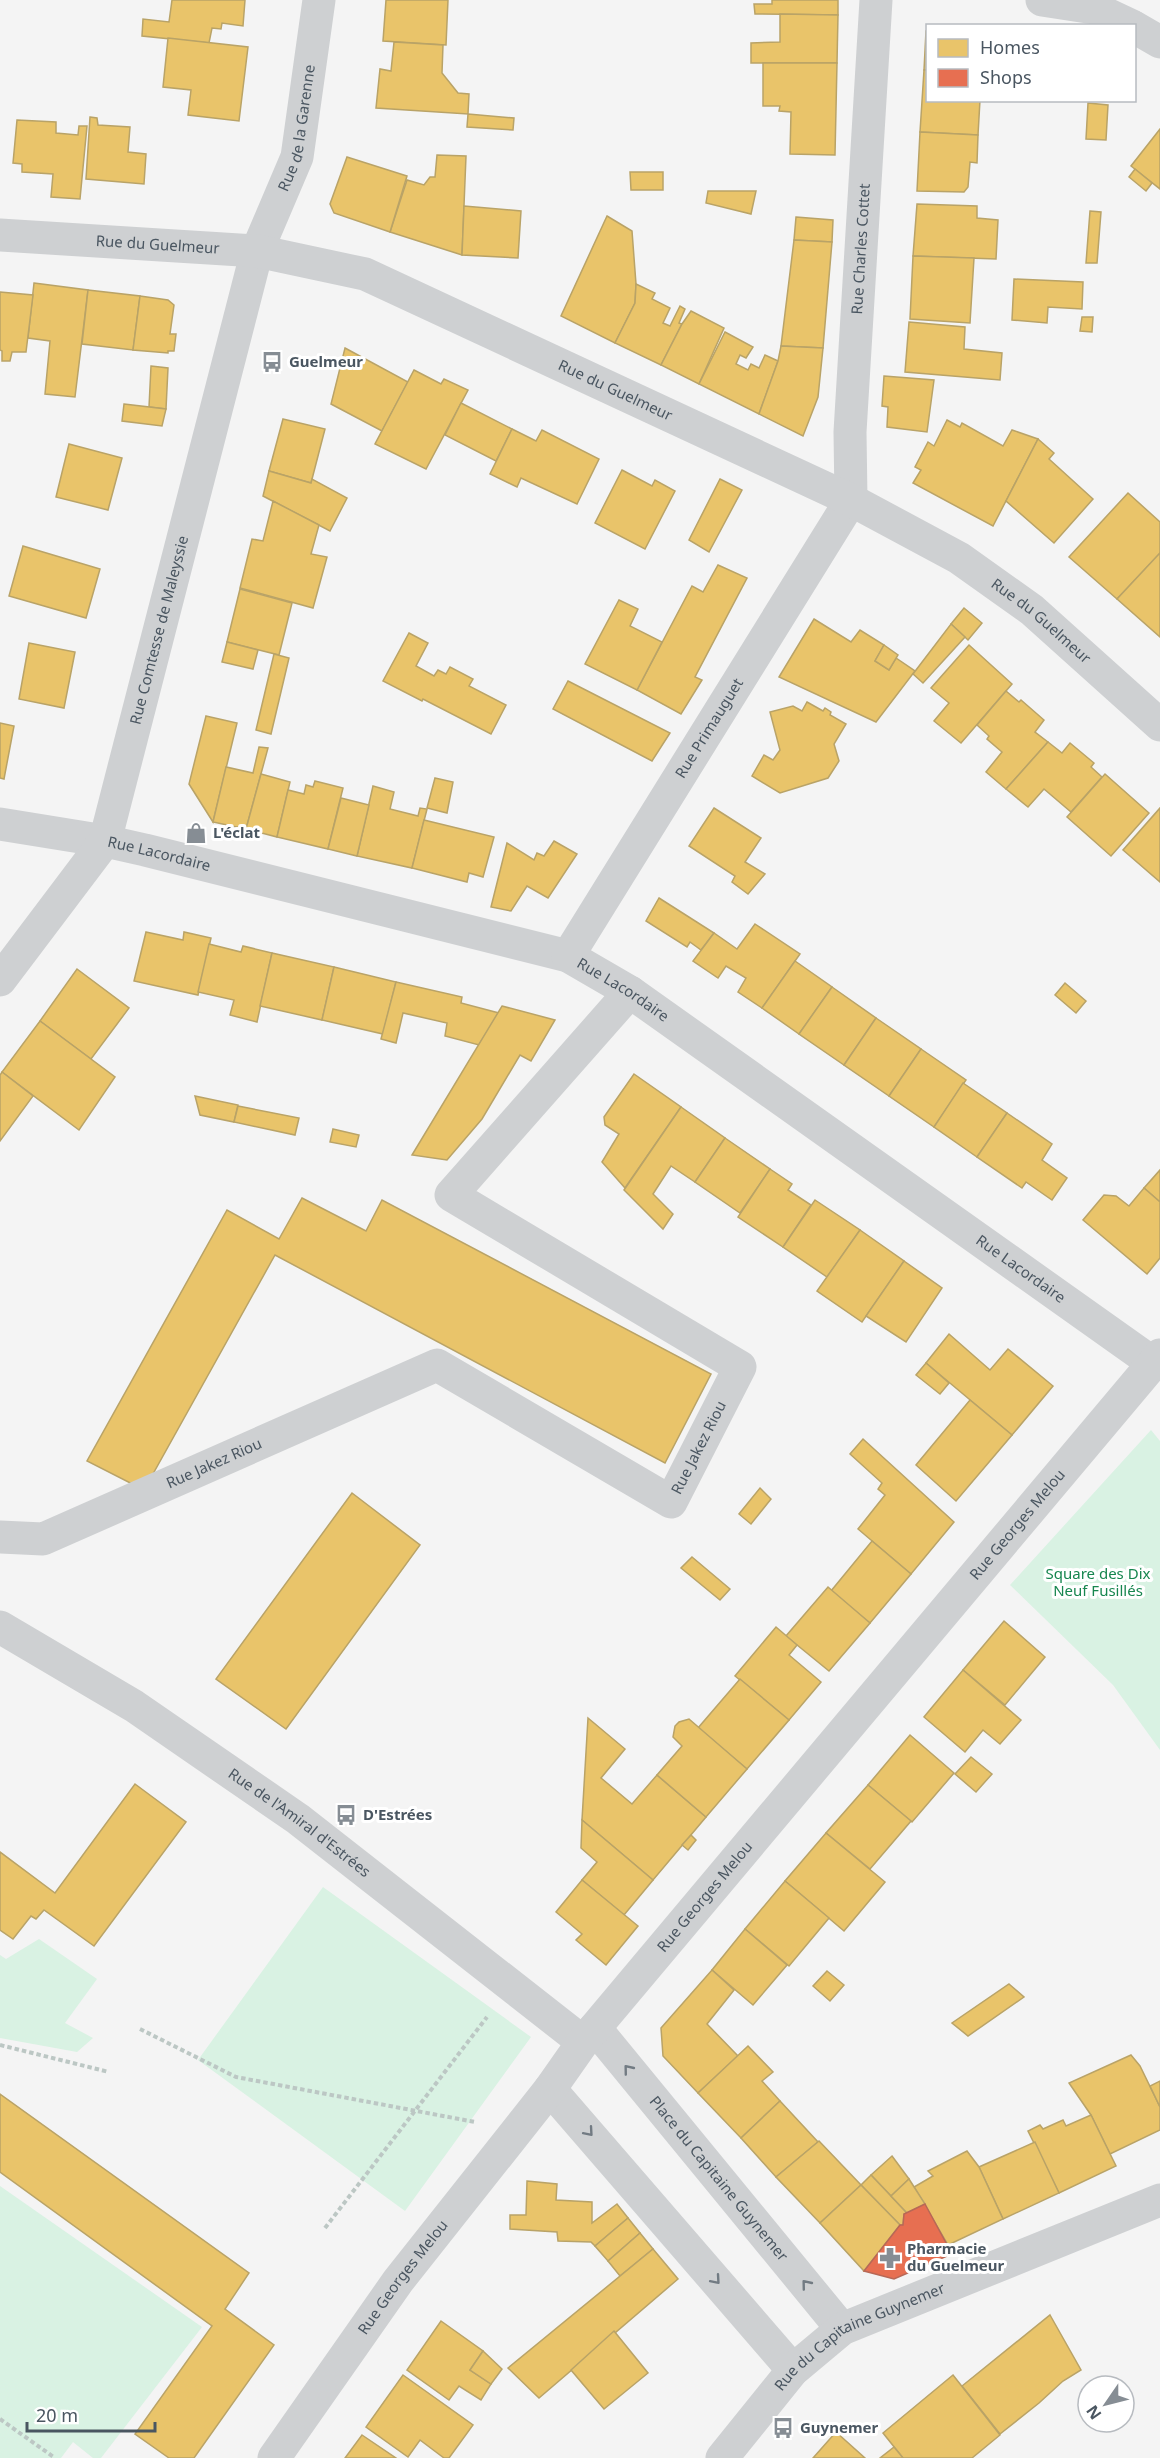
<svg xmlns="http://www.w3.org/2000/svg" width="1160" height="2458" font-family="'Noto Sans',sans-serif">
<rect width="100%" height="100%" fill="#f4f4f4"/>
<g fill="#d9f2e3">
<path d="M1151 1430 1160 1441V1750L1113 1685 1010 1585Z"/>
<path d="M323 1887 531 2037 405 2211 198 2060Z"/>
<path d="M39 1939 97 1979 65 2023 93 2038 77 2052 0 2038V1955L6 1959Z"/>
<path d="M0 2186 202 2327 101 2458H93L73 2442 61 2458H0Z"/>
</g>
<g fill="#e9c46a" stroke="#b9a367" stroke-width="1.5">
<path d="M172 0H245L243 26 222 23 221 29 212 28 209 43 142 36 143 19 169 22Z"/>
<path d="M386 0H448L446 45 383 41Z"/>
<path d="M772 0H838V15L755 14 754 4H772Z"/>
<path d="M780 14 838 15 837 63H751V43L780 42Z"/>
<path d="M926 31H928V70H924Z"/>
<path d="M168 38 248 47 239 121 188 115 191 90 163 87Z"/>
<path d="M394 42 443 45 442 73 458 93 469 94 468 114 376 108 380 69 391 71Z"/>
<path d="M763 63H837L835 155 790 154 791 112 779 111 780 106H763Z"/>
<path d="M924 70H928V100H980L978 135 920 132Z"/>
<path d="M1088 103 1108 105 1106 140 1086 139Z"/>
<path d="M468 114 514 118 513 130 467 127Z"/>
<path d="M90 117 97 118 98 125 130 127 128 152 146 154 144 184 86 179Z"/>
<path d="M17 120 56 122V133L78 135 79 126H87L80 199 51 197 53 174 22 172V164L13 163Z"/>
<path d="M1160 129V189L1131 166Z"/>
<path d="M920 132 978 135 977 163 970 162 968 187 964 192 917 191Z"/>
<path d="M437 155 466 156 462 255 390 232 407 180 424 185 430 177H435Z"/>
<path d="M347 157 407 176 390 232 334 213 330 204Z"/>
<path d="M1135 169 1152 183 1146 191 1129 177Z"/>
<path d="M630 172H663V190H631Z"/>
<path d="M708 191H756L751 214 706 203Z"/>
<path d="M917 204 977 206V218L998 220 996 259 913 256Z"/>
<path d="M464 206 521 211 518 258 462 255Z"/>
<path d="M1090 211 1101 212 1097 263H1086Z"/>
<path d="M607 216 632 231 636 284 635 303 615 343 561 316Z"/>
<path d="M796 217 833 220 832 242 794 240Z"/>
<path d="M794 240 832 242 823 348 781 346Z"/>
<path d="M913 256 974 258 970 323 910 319Z"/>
<path d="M1014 279 1083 282 1082 309 1048 307 1047 323 1012 320Z"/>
<path d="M34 283 88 290 75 397 45 394 50 341 28 338Z"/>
<path d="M636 284 655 293 652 299 670 308 663 323 670 326 680 306 685 309 679 323 682 324 661 365 615 343 635 303Z"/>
<path d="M88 290 140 296 133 350 82 344Z"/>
<path d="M0 292 33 295 26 352H12L10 361H2V351L0 350Z"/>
<path d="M140 296 168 300 174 305 170 334H176L174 351H168V353L133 350Z"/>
<path d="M691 311 724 328 699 384 661 365 682 324Z"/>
<path d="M1082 317H1093L1092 332 1080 331Z"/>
<path d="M909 322 965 327 964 349 1002 353 1000 380 905 372Z"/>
<path d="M725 332 753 347 746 358 740 355 736 364 748 370 751 364 759 368 765 355 778 361 759 414 699 384Z"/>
<path d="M781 346 823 348 818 397 803 436 759 414 778 361Z"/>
<path d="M345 348 408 382 382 431 331 404Z"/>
<path d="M151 366 168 368 166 409 149 407Z"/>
<path d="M414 370 441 384 444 379 468 390 426 469 375 444Z"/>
<path d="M884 376 934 380 927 432 887 427 888 407 882 406Z"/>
<path d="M461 403 512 429 496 461 445 435Z"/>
<path d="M124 404 166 409 162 426 122 421Z"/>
<path d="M283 419 325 429 311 483 269 471Z"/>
<path d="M947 420 960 427 962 423 1003 446 1012 430 1038 439 993 526 913 483 921 470 915 467 928 442 934 446Z"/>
<path d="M512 429 536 441 542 430 599 459 577 504 521 478 517 487 490 474Z"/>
<path d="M1038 439 1054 453 1049 459 1093 499 1054 543 1006 501Z"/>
<path d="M69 444 122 458 108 510 56 497Z"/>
<path d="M622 470 652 486 655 480 675 491 645 549 595 523Z"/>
<path d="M269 471 311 483 312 479 347 498 330 531 263 496Z"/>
<path d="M720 479 742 490 709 552 689 540Z"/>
<path d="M1128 493 1160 522V553L1117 599 1069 557Z"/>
<path d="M273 501 319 525 311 554 327 557 313 608 240 588 252 539 263 541Z"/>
<path d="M23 546 100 569 86 618 9 596Z"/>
<path d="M1160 553V637L1117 599Z"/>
<path d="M718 565 747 578 695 677 702 680 681 714 637 690 692 586 703 592Z"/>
<path d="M240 589 292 603 279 655 227 642Z"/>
<path d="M619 600 638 609 630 626 662 642 637 690 585 664Z"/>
<path d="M964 608 982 623 968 640 951 624Z"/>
<path d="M814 619 851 642 860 630 884 645 875 661 889 670 896 658 915 671 876 722 779 677Z"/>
<path d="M951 624 965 637 923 683 913 674Z"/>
<path d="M409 633 428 643 416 666 434 676 438 670 446 674 450 667 473 679 469 686 506 705 491 734 423 699 422 701 383 681Z"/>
<path d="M227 642 258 650 253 669 222 662Z"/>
<path d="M29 643 75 652 64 708 19 699Z"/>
<path d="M884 645 898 655 889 670 875 661Z"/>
<path d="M969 645 1012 684 961 743 934 721 949 703 931 688Z"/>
<path d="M274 654 289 658 271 734 256 730Z"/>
<path d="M568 681 670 733 652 761 553 709Z"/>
<path d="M1006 691 1019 702 1021 700 1044 720 1035 732 1048 742 1006 789 986 772 1002 752 987 739 989 736 977 725Z"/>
<path d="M807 702 823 711 825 708 831 712 830 715 846 724 834 744 839 761 828 778 780 793 752 776 764 755 773 760 780 750 770 712 793 706 802 711Z"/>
<path d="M206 716 237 723 213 822 189 784Z"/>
<path d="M0 723 14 726 4 779 0 778Z"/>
<path d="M1048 742 1062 753 1070 743 1094 763 1091 767 1102 777 1071 812 1044 789 1028 807 1006 789Z"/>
<path d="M259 747 268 748 246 829 213 822 226 767 253 773Z"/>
<path d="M261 774 290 782 277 837 246 829Z"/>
<path d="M1105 774 1149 813 1111 856 1067 817Z"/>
<path d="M435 778 453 782 447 813 427 808Z"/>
<path d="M315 781 343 788 328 849 277 837 288 790 304 794 306 785 313 787Z"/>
<path d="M373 786 394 792 390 809 418 816 420 808 427 809 412 868 357 856Z"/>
<path d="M341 798 369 805 357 856 328 849Z"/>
<path d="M714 808 761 838 745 862 765 874 748 894 732 882 735 876 689 846Z"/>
<path d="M1160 808V882L1123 850Z"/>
<path d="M424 820 494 837 483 877 469 873 467 882 412 868Z"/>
<path d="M554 841 577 854 548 898 527 886 511 911 491 907 507 843 534 860 537 853 544 856Z"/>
<path d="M659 898 714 933 701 950 690 942 687 947 646 921Z"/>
<path d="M755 924 800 954 762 1008 738 992 746 978 726 966 718 978 693 961 714 933 737 949Z"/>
<path d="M146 932 183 940 184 932 211 938 198 995 134 981Z"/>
<path d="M209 944 241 952 243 946 272 953 257 1022 230 1015 234 1000 198 992Z"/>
<path d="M272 953 334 967 322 1020 260 1006Z"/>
<path d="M795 961 832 987 799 1034 762 1008Z"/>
<path d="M334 967 396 982 383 1034 322 1020Z"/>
<path d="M77 969 129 1008 91 1059 40 1021Z"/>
<path d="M396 982 462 997 461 1003 499 1013 479 1045 445 1036 447 1023 403 1013 396 1043 381 1039Z"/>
<path d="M1065 983 1086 1001 1076 1013 1055 995Z"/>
<path d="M832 987 876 1018 844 1065 799 1034Z"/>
<path d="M502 1006 555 1020 531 1061 520 1055 482 1119 447 1160 412 1155Z"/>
<path d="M876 1018 921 1049 889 1096 844 1065Z"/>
<path d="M40 1021 115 1077 79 1130 2 1072Z"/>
<path d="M921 1049 966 1080 934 1127 889 1096Z"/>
<path d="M2 1072 33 1096 0 1141V1075Z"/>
<path d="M634 1074 681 1107 625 1188 602 1162 619 1134 605 1125 604 1117Z"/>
<path d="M963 1083 1007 1113 977 1157 934 1127Z"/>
<path d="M195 1096 238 1105 234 1122 200 1115Z"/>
<path d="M238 1106 299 1118 295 1135 234 1122Z"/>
<path d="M681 1107 725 1138 695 1182 671 1166 653 1194 673 1214 663 1229 624 1190Z"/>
<path d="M1007 1113 1052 1144 1042 1160 1067 1178 1052 1200 1026 1182 1022 1188 977 1157Z"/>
<path d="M333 1129 359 1135 356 1147 330 1142Z"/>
<path d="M725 1138 770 1169 740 1213 695 1182Z"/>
<path d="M770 1169 792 1184 788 1190 811 1205 783 1247 738 1217Z"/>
<path d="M1160 1170V1202L1144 1188Z"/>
<path d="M1144 1188 1160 1202V1258L1147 1274 1083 1220 1104 1195 1116 1196 1129 1206Z"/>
<path d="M302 1198 366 1231 382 1200 711 1374 665 1463 275 1255 144 1490 87 1461 227 1210 279 1239Z"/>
<path d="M815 1200 860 1230 827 1277 783 1247Z"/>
<path d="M860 1230 904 1261 862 1322 817 1291Z"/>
<path d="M904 1261 942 1288 906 1342 866 1316Z"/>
<path d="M949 1334 990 1370 1008 1349 1053 1386 1012 1435 926 1363Z"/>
<path d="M926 1363 949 1383 940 1394 916 1375Z"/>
<path d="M970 1400 1012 1435 956 1501 916 1465Z"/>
<path d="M863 1439 954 1522 911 1574 858 1529 885 1495 878 1489 882 1483 850 1454Z"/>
<path d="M760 1488 771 1499 751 1524 739 1514Z"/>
<path d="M352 1493 420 1545 286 1729 216 1679Z"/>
<path d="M872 1541 911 1574 870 1623 831 1591Z"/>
<path d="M692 1557 730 1589 720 1600 681 1568Z"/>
<path d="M828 1587 870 1623 829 1671 786 1636Z"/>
<path d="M1004 1621 1045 1657 1005 1705 963 1670Z"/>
<path d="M776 1627 797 1645 789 1655 821 1682 789 1720 735 1676Z"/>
<path d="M963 1670 1021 1720 1000 1744 983 1730 965 1752 924 1717Z"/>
<path d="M740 1679 789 1720 747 1769 698 1728Z"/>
<path d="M588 1718 625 1749 601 1778 632 1804 657 1775 706 1817 653 1880 582 1820Z"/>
<path d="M689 1719 747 1769 706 1817 657 1775 682 1746 673 1737 675 1726 679 1722Z"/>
<path d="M910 1735 954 1773 912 1822 868 1785Z"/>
<path d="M971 1757 992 1774 976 1792 955 1774Z"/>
<path d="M135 1784 186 1822 94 1946 44 1910 36 1919 31 1916 13 1939 0 1930V1852L55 1893Z"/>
<path d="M868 1785 911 1821 870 1869 826 1833Z"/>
<path d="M582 1820 653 1880 624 1915 582 1880 597 1862 581 1848Z"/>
<path d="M826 1833 885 1882 844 1931 785 1881Z"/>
<path d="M691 1835 696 1840 688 1850 682 1845Z"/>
<path d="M582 1880 638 1926 606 1965 576 1940 582 1934 556 1912Z"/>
<path d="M785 1881 829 1918 789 1966 745 1929Z"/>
<path d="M745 1929 787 1965 753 2005 712 1970Z"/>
<path d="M712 1970 734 1990 707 2024 738 2056 698 2093 663 2056 661 2028Z"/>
<path d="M827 1971 844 1985 830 2001 813 1986Z"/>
<path d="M1009 1984 1024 1997 968 2036 952 2023Z"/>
<path d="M748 2046 773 2072 762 2081 780 2101 741 2138 698 2093Z"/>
<path d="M1131 2055 1140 2066 1160 2107V2130L1110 2154 1091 2115 1069 2083Z"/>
<path d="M1160 2081V2107L1150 2086Z"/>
<path d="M0 2094 249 2273 225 2309 274 2345 194 2458H169L135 2434 212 2326 0 2172Z"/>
<path d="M780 2101 818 2142 776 2177 741 2138Z"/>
<path d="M1091 2115 1116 2166 1059 2193 1028 2131 1040 2125 1043 2129 1063 2120 1066 2126Z"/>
<path d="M819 2141 861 2185 820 2223 776 2177Z"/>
<path d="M1035 2142 1059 2193 1003 2219 979 2167Z"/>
<path d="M967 2151 979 2167 1003 2219 948 2245 914 2187 933 2176 928 2171Z"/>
<path d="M892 2156 909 2179 891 2196 871 2175Z"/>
<path d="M871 2175 907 2213 904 2214 903 2225H900L861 2185Z"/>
<path d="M909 2179 925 2204 907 2213 891 2196Z"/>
<path d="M527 2181 557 2184 556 2200 592 2202V2223L617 2204 628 2218 595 2246 591 2242 558 2241 557 2232 510 2229V2215H526Z"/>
<path d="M861 2185 900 2225 864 2271 820 2223Z"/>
<path d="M628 2218 640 2233 608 2261 595 2246Z"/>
<path d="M640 2233 653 2249 620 2276 608 2261Z"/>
<path d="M653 2249 678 2279 539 2398 508 2368Z"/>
<path d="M1050 2315 1081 2370 1063 2381 1039 2403 1000 2434 962 2386Z"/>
<path d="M441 2321 483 2351 470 2370 491 2384 481 2400 459 2386 449 2400 407 2370Z"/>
<path d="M614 2331 648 2373 604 2409 571 2370Z"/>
<path d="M483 2351 502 2369 491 2384 470 2370Z"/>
<path d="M403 2375 473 2425 449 2458H444L420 2440 408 2457 366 2427Z"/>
<path d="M953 2375 1000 2435 972 2458H903L883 2433Z"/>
<path d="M836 2432 865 2458H813Z"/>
<path d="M362 2435 396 2458H345Z"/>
<path d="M894 2447 903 2458H880Z"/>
</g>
<path fill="#e76f51" stroke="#b86856" stroke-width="1.5" d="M925 2204 952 2254 894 2279 864 2271 900 2225H903L904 2214Z"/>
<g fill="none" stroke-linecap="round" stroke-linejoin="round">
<g stroke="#bcc7c4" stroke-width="4" stroke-dasharray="4.5 3" stroke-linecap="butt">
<path d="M140 2029 236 2077 475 2122"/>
<path d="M0 2045 109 2072"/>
<path d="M325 2228 487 2017"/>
<path d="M0 2419 55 2458"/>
</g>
<g stroke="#ced0d2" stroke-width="33">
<path d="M1042 0 1094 8 1132 26"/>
<path d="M1134 27 1160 42"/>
<path id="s1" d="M0 824 105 841 145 850 568 956 630 992 1153 1363"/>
<path id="s2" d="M568 956 851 500 850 432 876 0"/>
<path id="s3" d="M0 980 105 841 257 251 297 157 319 0"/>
<path id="s4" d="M0 1537 43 1539 437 1365 671 1502 740 1367 451 1195 630 992"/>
<path id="s5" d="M0 1627 134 1706 298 1819 583 2042"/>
<path id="s6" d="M595 2028 842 2329"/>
<path d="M550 2089 793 2370"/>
<path id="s7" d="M274 2458 398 2281 550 2089 583 2042 1160 1355"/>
</g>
<g stroke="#ced0d2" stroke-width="33">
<path id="s8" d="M0 235 257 251 365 274 851 500 959 558 1032 610 1160 725"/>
<path id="s9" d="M722 2458 793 2370 842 2329 1160 2200"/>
</g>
</g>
<defs><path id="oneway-chevron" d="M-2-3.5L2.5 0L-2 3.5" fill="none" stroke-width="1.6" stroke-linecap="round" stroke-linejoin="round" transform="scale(1.5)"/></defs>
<g stroke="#727b83">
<use href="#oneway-chevron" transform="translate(628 2069) rotate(-129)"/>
<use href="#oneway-chevron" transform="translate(589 2132) rotate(49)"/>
<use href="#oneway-chevron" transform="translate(716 2280) rotate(49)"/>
<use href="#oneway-chevron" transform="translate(806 2284) rotate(-129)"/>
</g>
<defs>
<symbol id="bus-bare" viewBox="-9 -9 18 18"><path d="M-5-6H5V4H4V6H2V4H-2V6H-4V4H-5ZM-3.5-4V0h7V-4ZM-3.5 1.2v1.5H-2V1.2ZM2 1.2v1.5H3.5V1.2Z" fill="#868d94" stroke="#fff" stroke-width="2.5" paint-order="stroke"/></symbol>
<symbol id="shop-bare" viewBox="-9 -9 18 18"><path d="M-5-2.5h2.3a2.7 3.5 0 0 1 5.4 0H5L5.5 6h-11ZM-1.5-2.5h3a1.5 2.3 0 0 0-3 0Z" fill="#868d94" stroke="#fff" stroke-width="2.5" paint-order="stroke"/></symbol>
<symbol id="pharmacy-bare" viewBox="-9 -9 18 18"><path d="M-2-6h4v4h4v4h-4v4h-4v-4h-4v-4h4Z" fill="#868d94" stroke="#fff" stroke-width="2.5" paint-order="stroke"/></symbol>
</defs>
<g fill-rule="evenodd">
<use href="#bus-bare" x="257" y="347" width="30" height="30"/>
<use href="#shop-bare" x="181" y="818" width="30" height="30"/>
<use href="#bus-bare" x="331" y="1800" width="30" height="30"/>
<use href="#pharmacy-bare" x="875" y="2243" width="30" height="30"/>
<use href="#bus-bare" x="768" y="2413" width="30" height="30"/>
</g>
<g text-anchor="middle" stroke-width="6" stroke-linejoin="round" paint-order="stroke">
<g font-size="15" fill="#4a5661" stroke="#fff">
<text dy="5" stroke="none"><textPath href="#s3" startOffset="914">Rue de la Garenne</textPath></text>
<text dy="5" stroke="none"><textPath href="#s8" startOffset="158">Rue du Guelmeur</textPath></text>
<text dy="5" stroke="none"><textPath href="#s2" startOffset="788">Rue Charles Cottet</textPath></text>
<text dy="5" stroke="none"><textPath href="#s8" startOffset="644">Rue du Guelmeur</textPath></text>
<text dy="5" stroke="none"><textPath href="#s8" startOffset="1130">Rue du Guelmeur</textPath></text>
<text dy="5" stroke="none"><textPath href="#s3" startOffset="392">Rue Comtesse de Maleyssie</textPath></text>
<text dy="5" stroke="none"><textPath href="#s2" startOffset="268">Rue Primauguet</textPath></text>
<text dy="5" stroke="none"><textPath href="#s1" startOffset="162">Rue Lacordaire</textPath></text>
<text dy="5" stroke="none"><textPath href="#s1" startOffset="648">Rue Lacordaire</textPath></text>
<text dy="5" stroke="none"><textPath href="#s1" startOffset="1134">Rue Lacordaire</textPath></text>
<text dy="5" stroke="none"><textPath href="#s4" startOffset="806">Rue Jakez Riou</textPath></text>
<text dy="5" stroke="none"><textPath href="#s4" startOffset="230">Rue Jakez Riou</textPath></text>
<text dy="5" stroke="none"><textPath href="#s7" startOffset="1194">Rue Georges Melou</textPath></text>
<text dy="5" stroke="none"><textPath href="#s5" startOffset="358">Rue de l'Amiral d'Estrées</textPath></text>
<text dy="5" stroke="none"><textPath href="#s7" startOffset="708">Rue Georges Melou</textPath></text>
<text dy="5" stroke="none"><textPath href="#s6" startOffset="195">Place du Capitaine Guynemer</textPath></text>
<text dy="5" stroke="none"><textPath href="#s7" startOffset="222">Rue Georges Melou</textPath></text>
<text dy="5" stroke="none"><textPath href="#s9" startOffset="188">Rue du Capitaine Guynemer</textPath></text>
</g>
<g font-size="15" font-weight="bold" fill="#4a5661" stroke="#fff" text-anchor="start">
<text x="289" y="367">Guelmeur</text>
<text x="213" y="838">L'éclat</text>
<text x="363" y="1820">D'Estrées</text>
<text x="907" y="2254">Pharmacie<tspan x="907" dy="17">du Guelmeur</tspan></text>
<text x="800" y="2433">Guynemer</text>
</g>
<g font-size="15" fill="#17864f" stroke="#fff">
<text x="1098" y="1579">Square des Dix<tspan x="1098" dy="17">Neuf Fusillés</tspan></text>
</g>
</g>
<rect x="926" y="24" width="210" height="78" fill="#ffffff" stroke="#b7bbc0" stroke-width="1.5"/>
<rect x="938" y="39" width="30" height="18" fill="#e9c46a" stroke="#b7bbc0" stroke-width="1.5"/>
<text x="980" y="54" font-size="18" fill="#4a5661">Homes</text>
<rect x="938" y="69" width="30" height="18" fill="#e76f51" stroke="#b7bbc0" stroke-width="1.5"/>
<text x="980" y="84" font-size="18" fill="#4a5661">Shops</text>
<g transform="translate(1106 2404) rotate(235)"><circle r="28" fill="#ffffff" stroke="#b7bbc0" stroke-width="1.5"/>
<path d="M0-4.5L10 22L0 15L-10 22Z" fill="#868d94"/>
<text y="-9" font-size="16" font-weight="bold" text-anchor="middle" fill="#4a5661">N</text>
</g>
<path d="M27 2422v9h128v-9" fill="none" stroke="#4a5661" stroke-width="3"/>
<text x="36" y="2422" font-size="18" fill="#4a5661" stroke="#ffffff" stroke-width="4.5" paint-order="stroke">20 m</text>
</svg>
